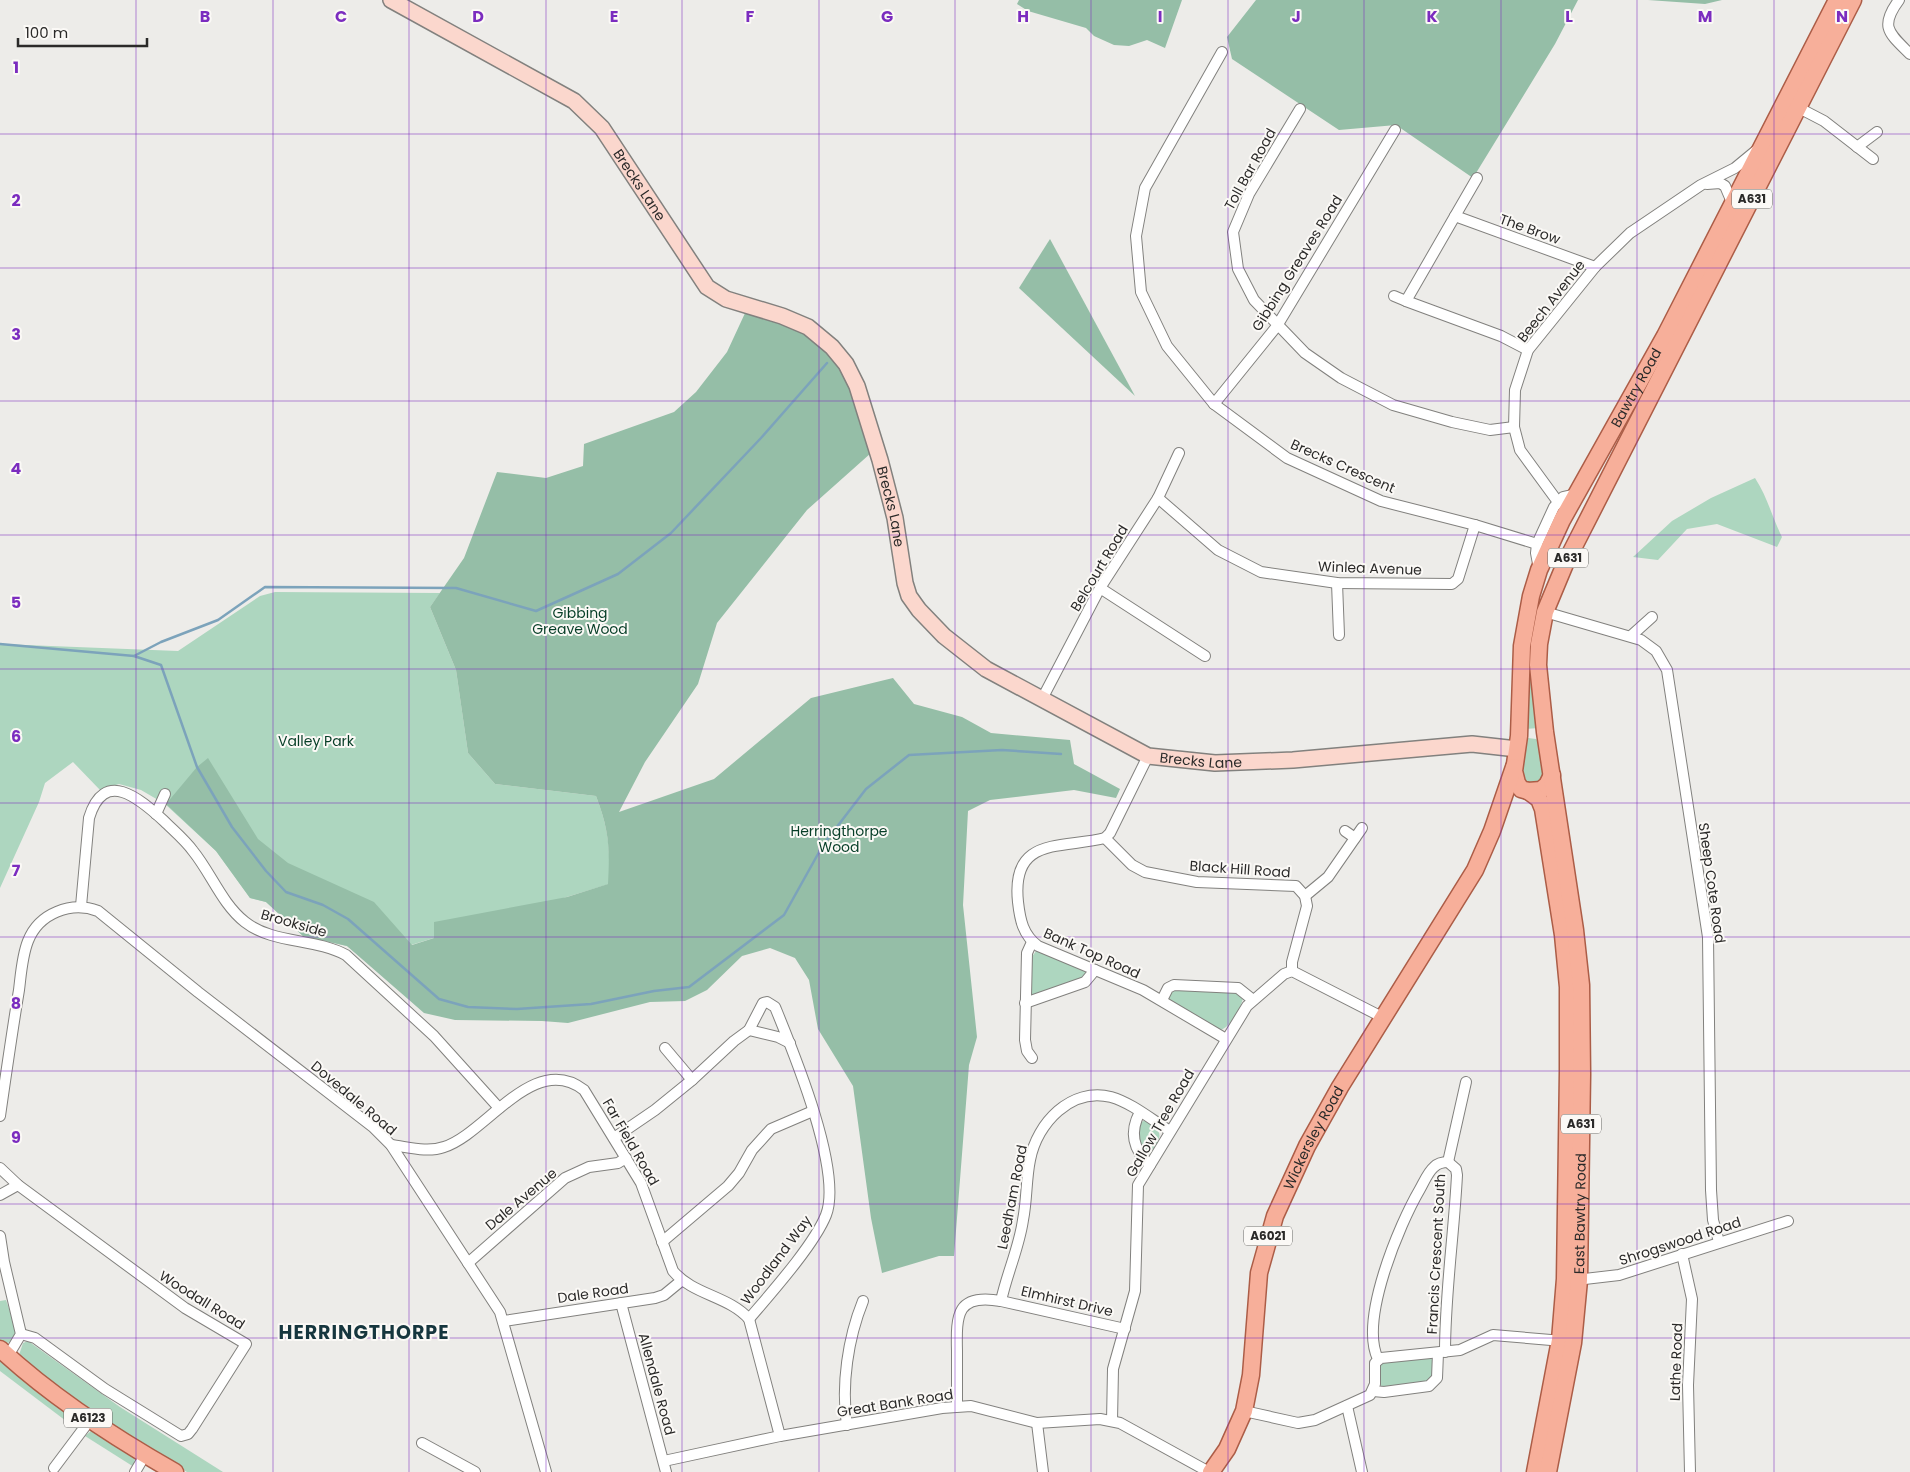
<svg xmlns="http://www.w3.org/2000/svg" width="1910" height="1472" font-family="Poppins,sans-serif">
<rect width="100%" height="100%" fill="#edece9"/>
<g fill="#add6bf">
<path d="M1755 478C1767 496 1772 517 1782 537L1777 547 1717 524 1687 529 1658 560 1633 557 1672 521 1711 498Z"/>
<path d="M275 592 440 593 430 607 456 670 468 753 495 784 596 796C609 830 610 848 609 884L411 945 384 976 347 946 303 936 266 902 250 898 216 851 165 804 141 790 119 784 100 790 73 762 45 783 39 802 0 888V644L178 651 260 596Z"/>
<path d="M1537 598 1545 600 1539 728 1525 729 1524 675Z"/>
<path d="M1528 738 1536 739 1541 744C1543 758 1550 779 1532 785L1524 782C1521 768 1516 748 1528 738Z"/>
<path d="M1037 950 1087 972 1085 978 1032 996 1030 995V959Z"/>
<path d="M1175 988 1236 992 1243 998C1241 1008 1230 1028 1220 1030L1169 999 1170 990Z"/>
<path d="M1145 1120C1165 1133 1162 1136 1150 1154L1146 1155 1141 1150 1137 1125Z"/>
<path d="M6 1300 18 1334 8 1343 0 1340V1301Z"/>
<path d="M28 1341 120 1407 223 1472H187L103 1421 21 1360 19 1355 23 1343Z"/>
<path d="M0 1356 82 1422 78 1430 0 1371Z"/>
<path d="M1429 1357 1434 1361V1377L1429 1382 1383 1389 1379 1382V1364L1381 1361Z"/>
<path d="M92 1430 135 1457 134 1467 85 1436Z"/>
</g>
<g fill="#95bea7">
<path d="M1019 0H1182L1165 48 1147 40 1129 46 1114 45 1094 36 1086 28 1028 11 1017 4Z"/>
<path d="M1256 0H1578L1555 44 1473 178 1396 125 1339 130 1232 59 1227 37Z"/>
<path d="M1648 0H1722L1705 4Z"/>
<path d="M1050 239 1135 396 1019 288Z"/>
<path d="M746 311 799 329 822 345 840 365 856 394 871 453 807 510 717 623 698 684 645 762 619 812 714 779 811 698 893 678 914 704 962 717 991 733 1070 740 1074 764 1120 789 1116 798 1074 790 990 800 968 811 963 905 977 1037 969 1065 954 1256H939L882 1273 871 1218 853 1086 818 1029 809 980 795 958 770 948 742 956 707 990 685 1001 650 1002 568 1023 542 1021 455 1020 424 1013 347 946 303 936 266 902 250 898 216 851 166 804 197 767 208 758 258 839 288 863 374 902 412 945 434 938V922L567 897 608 884C610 848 609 830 596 796L495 784 468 753 456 670 430 607 464 558 497 472 546 478 583 466 584 444 674 412 696 392 727 352Z"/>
</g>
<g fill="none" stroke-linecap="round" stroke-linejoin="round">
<g stroke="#7ca3bb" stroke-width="2.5">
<path d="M0 644 134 656 161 665 197 767 232 827 266 871 286 892 323 905 348 919 439 999 468 1007 517 1009 591 1004 654 991 689 987 784 915 823 845 866 789 909 755 1002 750 1061 754"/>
<path d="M134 656 161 642 218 620 265 587 456 588 536 611 618 574 671 533 761 438 827 363"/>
</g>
<defs>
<g id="street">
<path d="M1899 0C1879 27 1889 33 1910 54"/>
<path d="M1222 52 1145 188 1136 236 1141 292 1167 346 1214 404 1287 458 1381 501 1475 525 1537 544"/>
<path d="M1799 108 1824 121 1873 159"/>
<path d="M1300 109 1249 194 1233 232 1238 269 1254 300 1305 353 1341 378 1393 405 1452 422 1490 430 1514 427"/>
<path d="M1857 147 1877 132"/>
<path d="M1707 184 1720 183 1725 186 1731 200 1730 206"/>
<path d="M1455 216 1477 178"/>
<path d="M1394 296 1406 301"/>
<path d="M1528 350 1501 336 1406 301 1455 216 1595 267"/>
<path d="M1214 404 1277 326 1395 130"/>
<path d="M1158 498 1218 550 1261 572 1337 583 1452 584 1458 579 1475 525"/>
<path d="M1558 502 1520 450 1514 427 1515 390 1528 350 1595 267 1630 233 1701 185 1735 168 1758 149"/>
<path d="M1539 569 1536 553 1537 544 1554 507 1563 497 1576 494"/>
<path d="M1337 583 1339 635"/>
<path d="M1100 588 1205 656"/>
<path d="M1545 612 1641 640 1656 651 1667 670 1708 937 1711 1190 1713 1220 1719 1242"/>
<path d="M1632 635 1652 617"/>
<path d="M1042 699 1100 588 1158 498 1179 453"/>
<path d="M1148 756 1110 833 1105 838C1061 849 1011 836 1018 902 1020 920 1023 935 1038 946L1143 990 1226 1039"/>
<path d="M156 814 165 794"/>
<path d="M1345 831 1355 838"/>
<path d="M1105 838 1132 865 1145 872 1197 882 1296 886 1305 896 1307 906 1292 962V971"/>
<path d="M1305 896 1328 877 1362 828"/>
<path d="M81 906 89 818C104 768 139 798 164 821 174 831 185 840 193 851 211 873 222 904 245 922 273 944 315 938 346 955L434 1036 499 1108"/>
<path d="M1032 942 1027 953 1025 1040 1027 1051 1032 1058"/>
<path d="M1162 1000 1168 988 1174 985 1238 988 1253 1000"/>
<path d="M1025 1003 1085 982 1095 970"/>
<path d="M749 1030 778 1037 790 1043"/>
<path d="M665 1048 692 1080"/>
<path d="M1140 1112C1129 1132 1133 1150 1150 1165"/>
<path d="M0 1116C6 1074 12 1032 19 990 21 974 22 956 28 941 39 913 71 901 98 911L198 992 373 1127 391 1145 500 1312 546 1472"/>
<path d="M614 1138 655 1110 692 1080 734 1041 749 1030 763 1003 767 1002 775 1007C793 1051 843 1171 826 1215 814 1245 771 1293 749 1319"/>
<path d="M391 1145C408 1147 427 1153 444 1147 486 1134 534 1051 584 1090L641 1183 673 1271C693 1295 729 1296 749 1319L780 1436"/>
<path d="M1448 1162 1466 1082"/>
<path d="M0 1168 18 1185 185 1308 246 1344 192 1429 188 1434 181 1436 105 1389 35 1338 21 1334"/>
<path d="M0 1195 18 1185"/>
<path d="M0 1236 4 1262 21 1334 8 1356"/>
<path d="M662 1242 728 1186 739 1173 752 1150 771 1129 813 1111"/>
<path d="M1682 1254 1692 1299 1688 1385 1690 1472"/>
<path d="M468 1263 565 1178 589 1167 618 1163 626 1158"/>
<path d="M1576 1280 1619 1275 1788 1221"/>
<path d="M1001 1301 1125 1329"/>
<path d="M621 1303 666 1472"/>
<path d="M504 1321 655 1298 664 1295 681 1281"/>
<path d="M1445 1352C1445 1293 1454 1234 1457 1175L1456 1169 1448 1162"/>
<path d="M1378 1359C1359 1320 1399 1225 1420 1189 1424 1182 1428 1172 1434 1167 1438 1163 1443 1162 1448 1162"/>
<path d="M1373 1391 1384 1392 1429 1386 1437 1378 1438 1353"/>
<path d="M957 1406C957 1388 957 1369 957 1351 956 1314 957 1293 1001 1301 1007 1273 1019 1248 1023 1220 1027 1200 1026 1179 1030 1160 1037 1123 1071 1087 1111 1097 1132 1103 1152 1120 1170 1131"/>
<path d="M1347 1406 1362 1472"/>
<path d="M1244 1411 1298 1423 1315 1420 1370 1395 1375 1384V1363L1381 1358 1460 1350 1493 1335 1563 1341"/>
<path d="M1112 1421 1113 1369 1135 1291 1138 1185 1247 1006 1284 974 1292 971 1382 1017"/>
<path d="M1037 1423 1043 1472"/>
<path d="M847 1425C841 1385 848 1338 863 1301"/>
<path d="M422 1443 475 1472"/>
<path d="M664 1461 780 1436 942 1408 971 1406 1037 1423 1100 1419 1120 1423 1209 1472"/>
<path d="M54 1468 90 1420"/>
<path d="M135 1472 145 1455"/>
</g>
<g id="secondary">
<path id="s1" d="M391 0 574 101 602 128 707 287 726 299 782 316 808 327 832 347 846 364 857 386 880 460 895 518 905 583 909 596 919 610 944 636 986 669 1148 756 1215 763 1293 760 1472 744 1517 749"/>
</g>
<g id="primary">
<path id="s2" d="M1552 775 1547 785 1541 790 1528 791 1521 789 1517 783 1514 771 1519 736 1522 646 1531 596 1539 570 1562 520 1665 336 1837 0"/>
<path d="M1528 791 1539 799 1543 809 1563 935 1568 987V1071L1565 1279 1560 1340 1535 1472"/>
<path d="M0 1349C52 1397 113 1437 175 1472"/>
<path id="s3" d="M1211 1472 1227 1449 1244 1411 1251 1375 1259 1273 1275 1216 1307 1146 1340 1087 1475 870 1492 831 1514 767"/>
<path id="s4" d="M1548 1472 1573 1343 1579 1280 1582 1074 1581 985 1575 930 1545 732 1538 665 1539 644 1545 612 1565 564 1853 0"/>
</g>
</defs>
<use href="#street" stroke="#82817e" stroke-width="12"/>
<use href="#secondary" stroke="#82817e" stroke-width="18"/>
<use href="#primary" stroke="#ac5d47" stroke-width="19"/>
<use href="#street" stroke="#fff" stroke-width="10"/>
<use href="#secondary" stroke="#fbd7cd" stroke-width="15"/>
<use href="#primary" stroke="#f7af9a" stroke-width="16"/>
</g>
<path fill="none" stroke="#7b2cbf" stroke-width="1" stroke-opacity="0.55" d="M136 0V1472M273 0V1472M409 0V1472M546 0V1472M682 0V1472M819 0V1472M955 0V1472M1091 0V1472M1228 0V1472M1364 0V1472M1501 0V1472M1637 0V1472M1774 0V1472M0 134H1910M0 268H1910M0 401H1910M0 535H1910M0 669H1910M0 803H1910M0 937H1910M0 1071H1910M0 1204H1910M0 1338H1910"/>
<g text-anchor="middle" stroke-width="4" stroke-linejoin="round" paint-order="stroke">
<g fill="#fbf9f6" stroke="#696866" stroke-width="1">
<rect x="1732" y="189.5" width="40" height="19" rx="4"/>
<rect x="1548" y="548.5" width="40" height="19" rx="4"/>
<rect x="1561" y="1114.5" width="40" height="19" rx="4"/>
<rect x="1244" y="1226.5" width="48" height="19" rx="4"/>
<rect x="64" y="1408.5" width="48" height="19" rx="4"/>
</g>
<g font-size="12" font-weight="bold" fill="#2b2a29">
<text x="1752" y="203">A631</text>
<text x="1568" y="562">A631</text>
<text x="1581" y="1128">A631</text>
<text x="1268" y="1240">A6021</text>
<text x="88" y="1422">A6123</text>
</g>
<g font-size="14" fill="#2b2a29" stroke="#fbf9f6">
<text transform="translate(1250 169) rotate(-61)" y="5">Toll Bar Road</text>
<text dy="5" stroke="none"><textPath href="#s1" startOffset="316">Brecks Lane</textPath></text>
<text transform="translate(1530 229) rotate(20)" y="5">The Brow</text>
<text transform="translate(1297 263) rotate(-58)" y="5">Gibbing Greaves Road</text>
<text transform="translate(1551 301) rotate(-52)" y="5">Beech Avenue</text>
<text dy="5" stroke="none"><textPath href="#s2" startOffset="469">Bawtry Road</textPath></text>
<text transform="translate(1343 466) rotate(24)" y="5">Brecks Crescent</text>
<text dy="5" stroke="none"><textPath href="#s1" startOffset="751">Brecks Lane</textPath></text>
<text transform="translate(1099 568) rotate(-59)" y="5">Belcourt Road</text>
<text transform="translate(1370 568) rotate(2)" y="5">Winlea Avenue</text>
<text dy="5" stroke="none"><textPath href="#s1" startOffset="1186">Brecks Lane</textPath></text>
<text transform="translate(1240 869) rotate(4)" y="5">Black Hill Road</text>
<text transform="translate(1712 883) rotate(82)" y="5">Sheep Cote Road</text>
<text transform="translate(294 923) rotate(16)" y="5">Brookside</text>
<text transform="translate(1092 953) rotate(24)" y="5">Bank Top Road</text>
<text transform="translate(354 1098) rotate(40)" y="5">Dovedale Road</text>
<text transform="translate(1160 1123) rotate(-60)" y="5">Gallow Tree Road</text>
<text dy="5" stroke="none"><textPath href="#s3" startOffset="355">Wickersley Road</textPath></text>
<text transform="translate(631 1142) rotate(60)" y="5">Far Field Road</text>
<text transform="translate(1012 1197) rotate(-79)" y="5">Leedham Road</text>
<text transform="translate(521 1199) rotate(-40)" y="5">Dale Avenue</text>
<text dy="5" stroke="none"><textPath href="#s4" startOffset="261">East Bawtry Road</textPath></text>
<text transform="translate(1680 1241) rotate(-18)" y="5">Shrogswood Road</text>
<text transform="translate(1436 1254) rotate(-87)" y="5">Francis Crescent South</text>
<text transform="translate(776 1260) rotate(-53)" y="5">Woodland Way</text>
<text transform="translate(593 1293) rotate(-8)" y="5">Dale Road</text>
<text transform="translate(202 1300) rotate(32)" y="5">Woodall Road</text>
<text transform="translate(1067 1301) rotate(13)" y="5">Elmhirst Drive</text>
<text transform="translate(1676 1362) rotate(-88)" y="5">Lathe Road</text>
<text transform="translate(657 1384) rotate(75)" y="5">Allendale Road</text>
<text transform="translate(895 1403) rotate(-9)" y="5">Great Bank Road</text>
</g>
<g font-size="14" fill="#063e27" stroke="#fbf9f6">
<text x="580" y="618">Gibbing<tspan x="580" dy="16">Greave Wood</tspan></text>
<text x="316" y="746">Valley Park</text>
<text x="839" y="836">Herringthorpe<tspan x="839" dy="16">Wood</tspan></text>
</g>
<g font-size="19" font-weight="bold" letter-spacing="1" fill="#16363e" stroke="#fbf9f6">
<text x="364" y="1339">HERRINGTHORPE</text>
</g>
</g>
<g font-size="16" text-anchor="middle" font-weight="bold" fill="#7b2cbf" stroke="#fbf9f6" stroke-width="4" stroke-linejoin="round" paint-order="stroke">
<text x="205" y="22">B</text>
<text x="341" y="22">C</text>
<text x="478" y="22">D</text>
<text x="614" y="22">E</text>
<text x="750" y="22">F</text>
<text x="887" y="22">G</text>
<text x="1023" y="22">H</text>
<text x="1160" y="22">I</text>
<text x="1296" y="22">J</text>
<text x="1432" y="22">K</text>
<text x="1569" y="22">L</text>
<text x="1705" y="22">M</text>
<text x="1842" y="22">N</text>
<text x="16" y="73">1</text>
<text x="16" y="206">2</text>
<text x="16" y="340">3</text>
<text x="16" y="474">4</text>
<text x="16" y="608">5</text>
<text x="16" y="742">6</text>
<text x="16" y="876">7</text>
<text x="16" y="1009">8</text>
<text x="16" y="1143">9</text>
</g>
<path d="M18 38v8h129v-8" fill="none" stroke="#2b2a29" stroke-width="2.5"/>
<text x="25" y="38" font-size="15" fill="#2b2a29" stroke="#fbf9f6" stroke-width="4" paint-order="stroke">100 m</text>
</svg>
